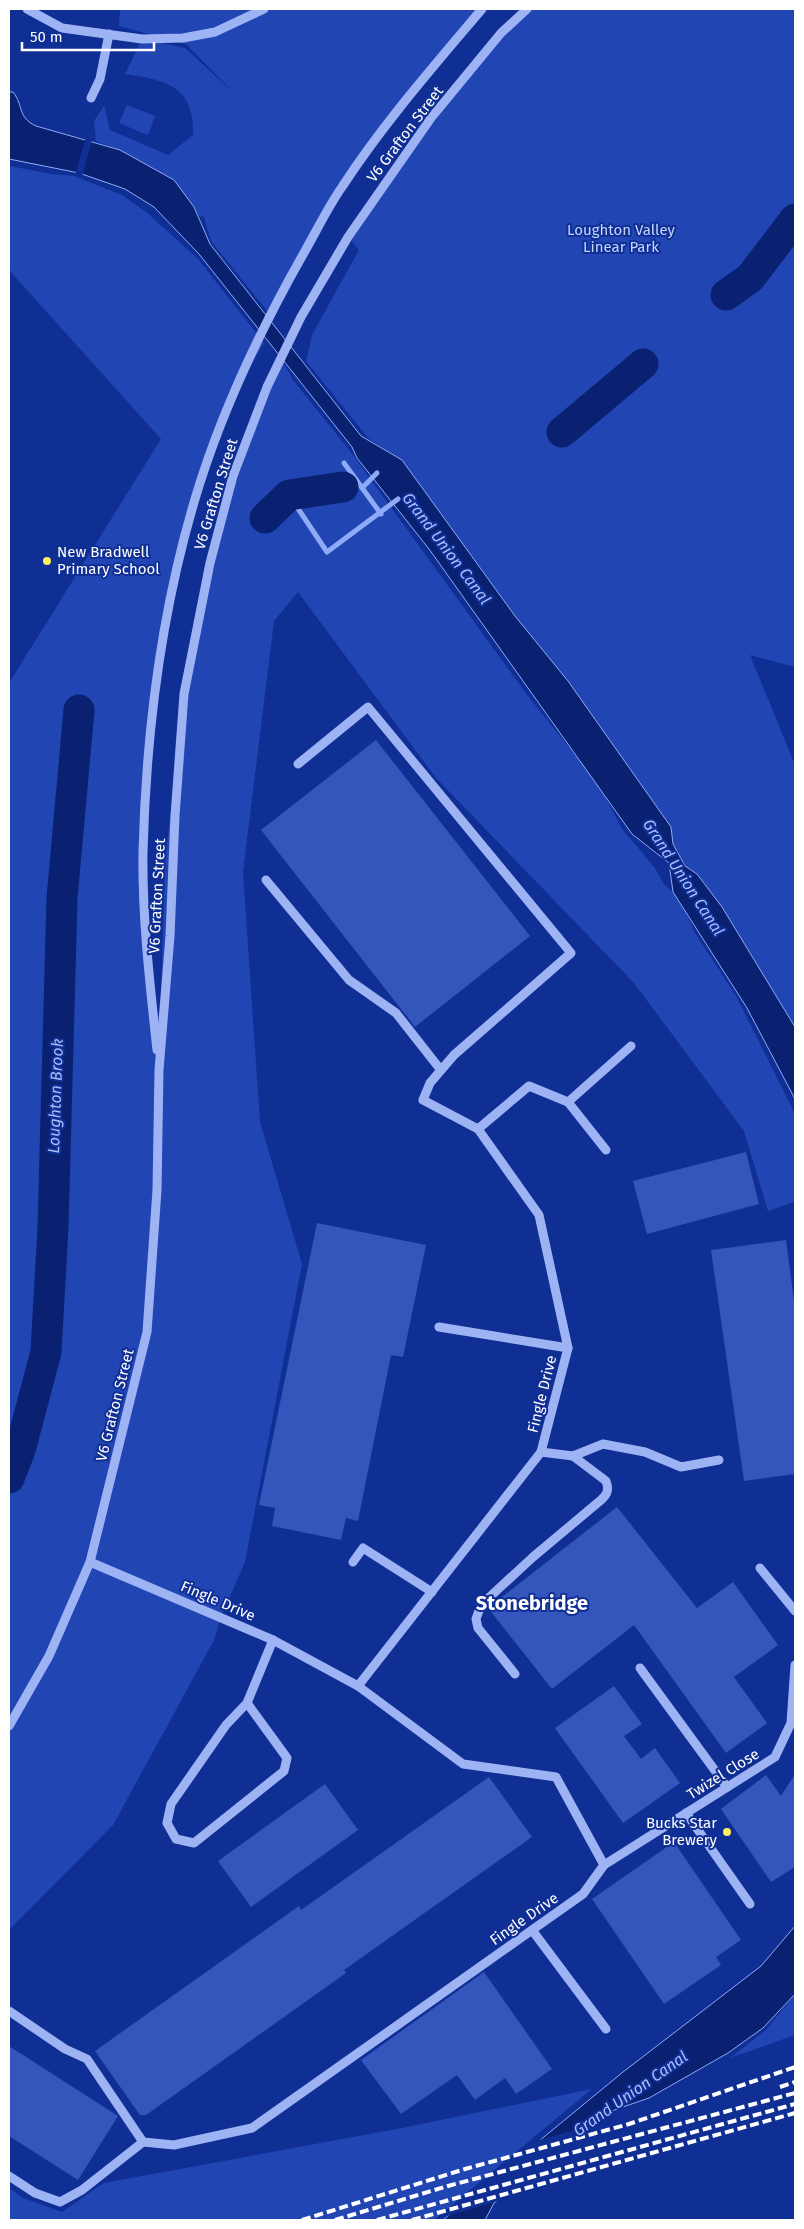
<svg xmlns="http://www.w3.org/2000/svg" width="804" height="2229" font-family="'Fira Sans',sans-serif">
<rect width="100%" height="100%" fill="#102f95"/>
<g fill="#2146b4">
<path d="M120 9H482L341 187 272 317 211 241 204 217 199 216 194 207 120 150 96 141 94 121 104 106 110 130 168 155 193 135C195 86 166 80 125 74L142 39 185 48 235 94 186 44 119 26Z"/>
<path d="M527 9H795V667L750 655 795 765V1027L722 907 697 874 685 866 673 844 671 827 568 681 515 616 402 460 369 439 306 361 312 335 359 250 348 237 431 118Z"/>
<path d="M127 105 155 116 148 135 119 123Z"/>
<path d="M9 166 52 174 74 176 122 195 146 212 198 259 264 343 231 400 195 498 159 660 143 854 159 1065 165 861 184 694 233 476 279 355 293 380 350 451 528 696 600 786 622 829 655 868 664 884 680 899 695 933 736 996 795 1114V1206L794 1202 768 1211 744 1131 634 983 436 778 298 592 274 621 243 872 260 1122 302 1264 245 1562 221 1617 214 1640 113 1825 9 1930V683L161 439 9 270Z"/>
<path d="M795 1994V2035L730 2058 766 2030Z"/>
<path d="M592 2089 434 2220H9V2188L23 2198 62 2212 104 2183 402 2128Z"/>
</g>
<g fill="#092170" stroke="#8faaf7">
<path d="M9 92H13C24 106 17 117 36 126L120 150 174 180 194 207 210 244 361 436 402 460 515 616 568 681 671 827 673 844 685 866 697 874 722 907 795 1027V1099L747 1008 673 892 669 863 632 834 429 549 357 458 352 447 199 254 154 207 125 189 79 173 9 159Z"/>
<path d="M795 1926V1994L763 2028 728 2053 649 2098 614 2110 494 2203 485 2220H443L623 2072 761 1966Z"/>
</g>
<g fill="#102f95">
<path d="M86 137 92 139 82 177 75 175Z"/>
<path d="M601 2123 501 2200 441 2218 535 2141Z"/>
</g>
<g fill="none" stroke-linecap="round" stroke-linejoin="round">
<g stroke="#8faaf7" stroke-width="5">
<path d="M344 463 381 514"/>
<path d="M362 488 377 473"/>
<path d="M289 495 327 552 398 499"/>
</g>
<g stroke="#092170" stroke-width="31">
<path d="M726 295 750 278 795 219"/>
<path d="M562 432 643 364"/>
<path d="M265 518 289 495 343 487"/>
<path d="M9 1478 20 1450 46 1352 53 1228 62 898 79 710"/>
</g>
</g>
<g fill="#3455bc">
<path d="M376 740 530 936 415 1027 261 830Z"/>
<path d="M746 1152 759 1204 647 1234 633 1181Z"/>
<path d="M317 1223 426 1245 403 1357 391 1355 358 1521 346 1518 341 1540 272 1526 275 1508 259 1505Z"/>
<path d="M786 1240 795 1308V1474L744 1481 711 1250Z"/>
<path d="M617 1507 697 1608 733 1582 778 1645 734 1677 767 1723 726 1753 634 1625 552 1689 488 1608Z"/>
<path d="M614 1686 642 1724 624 1736 641 1759 655 1748 680 1783 623 1823 555 1728Z"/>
<path d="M795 1774V1867L771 1882 721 1809 766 1775 781 1796Z"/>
<path d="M489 1777 532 1837 344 1970 346 1973 146 2115H140L95 2051 299 1906 301 1910Z"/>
<path d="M325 1784 358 1830 251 1907 218 1861Z"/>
<path d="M674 1842 741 1940 716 1957 721 1965 664 2004 592 1899Z"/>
<path d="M484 1972 552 2069 516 2094 505 2078 475 2100 457 2075 401 2114 361 2060Z"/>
<path d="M9 2046 118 2116 78 2180 9 2136Z"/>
</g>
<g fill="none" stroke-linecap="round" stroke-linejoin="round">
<g stroke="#9eb3f4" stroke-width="9">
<path d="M27 9 62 28 142 39 183 38 215 32 264 9"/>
<path d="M91 98 100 79 109 34"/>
<path d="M298 764 368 707 571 953 454 1055 430 1083 423 1100 478 1129 539 1215 568 1348 541 1452 358 1686"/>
<path d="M266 880 349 980 396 1013 440 1069"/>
<path d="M157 1050C150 984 142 918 143 852 146 734 161 613 195 499 221 412 260 330 305 251 317 230 328 207 342 187 383 124 433 67 482 9"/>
<path d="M568 1102 606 1150"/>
<path d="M478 1129 529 1086 568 1102 631 1046"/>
<path d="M439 1327 568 1348"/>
<path d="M573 1456 603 1444 645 1452 681 1467 719 1460"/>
<path d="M353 1562 363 1548 432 1592"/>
<path d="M760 1568 795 1611"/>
<path d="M640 1668 727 1787"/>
<path d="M515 1674 478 1628 476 1619 481 1605 533 1557 601 1500C608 1494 609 1489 606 1481L573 1456 541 1452"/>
<path d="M247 1703 287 1758 284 1771 194 1843 176 1839 167 1823 171 1804 226 1725 247 1703 273 1640"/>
<path d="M9 1726 49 1656 90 1562 147 1332 157 1190 159 1070 170 936 175 816 184 694 210 563 233 476 267 387 301 317 348 237 431 118 501 33 527 9"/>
<path d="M686 1813 750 1904"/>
<path d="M604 1865 775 1757 791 1723 795 1665"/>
<path d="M532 1930 606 2029"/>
<path d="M9 2011 65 2049 87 2059 143 2142"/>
<path d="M9 2176 35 2193 60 2202 82 2190 143 2142 174 2145 252 2128 583 1894 604 1865 556 1777 463 1764 358 1686 273 1640 90 1562"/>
</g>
<g stroke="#fff" stroke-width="4" stroke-dasharray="9 4" stroke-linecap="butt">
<path d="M780 2087 795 2082"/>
<path d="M302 2220 465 2169 629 2124 795 2067"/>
<path d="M335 2220 448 2186 795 2093"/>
<path d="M377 2220 795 2104"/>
<path d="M412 2220 795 2113"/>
</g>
</g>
<g fill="#fff160" stroke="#102f95" stroke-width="2">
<circle cx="47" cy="561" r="5"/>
<circle cx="727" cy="1832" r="5"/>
</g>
<g text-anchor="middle" stroke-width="4" stroke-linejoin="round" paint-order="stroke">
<g font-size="15" fill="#fff" stroke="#102f95">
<text transform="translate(405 134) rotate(-53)" y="5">V6 Grafton Street</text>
<text transform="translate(216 494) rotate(-73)" y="5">V6 Grafton Street</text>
<text transform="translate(157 896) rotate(-87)" y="5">V6 Grafton Street</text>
<text transform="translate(542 1394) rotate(-76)" y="5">Fingle Drive</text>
<text transform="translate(115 1405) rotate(-76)" y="5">V6 Grafton Street</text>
<text transform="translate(218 1601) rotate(23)" y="5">Fingle Drive</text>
<text transform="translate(723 1774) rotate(-32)" y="5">Twizel Close</text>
<text transform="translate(524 1919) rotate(-35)" y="5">Fingle Drive</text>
</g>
<g font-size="15" fill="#c5d4fe" stroke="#102f95">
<text x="621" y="235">Loughton Valley<tspan x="621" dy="17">Linear Park</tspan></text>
</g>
<g font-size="15" fill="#fff" stroke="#102f95" text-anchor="start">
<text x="57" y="557">New Bradwell<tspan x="57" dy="17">Primary School</tspan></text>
<text x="717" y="1828" text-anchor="end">Bucks Star<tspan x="717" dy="17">Brewery</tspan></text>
</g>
<g font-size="16" font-style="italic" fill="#aabefb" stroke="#102f95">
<text transform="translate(447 548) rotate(53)" y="6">Grand Union Canal</text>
<text transform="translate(684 877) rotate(57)" y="6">Grand Union Canal</text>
<text transform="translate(55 1096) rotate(-88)" y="6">Loughton Brook</text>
<text transform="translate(630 2093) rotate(-35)" y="6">Grand Union Canal</text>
</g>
<g font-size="20" font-weight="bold" fill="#fff" stroke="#102f95">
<text x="532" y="1610">Stonebridge</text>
</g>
</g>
<rect width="804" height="2229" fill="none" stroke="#ffffff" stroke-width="20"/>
<path d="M22 42v8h132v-8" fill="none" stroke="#ffffff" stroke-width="2.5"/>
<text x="30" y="42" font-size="15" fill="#ffffff" stroke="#102f95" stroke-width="4" paint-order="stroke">50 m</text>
</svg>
